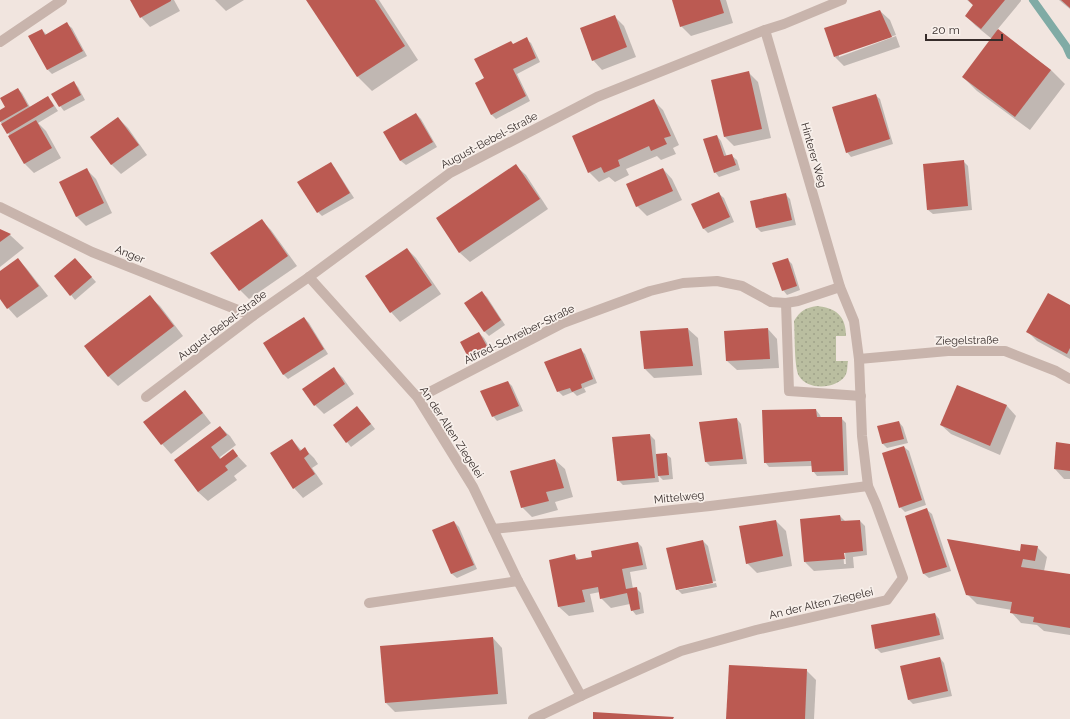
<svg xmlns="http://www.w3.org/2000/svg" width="1070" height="719" font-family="Raleway,sans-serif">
<defs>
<pattern id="grass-dots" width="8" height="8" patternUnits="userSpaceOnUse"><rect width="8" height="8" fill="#babea0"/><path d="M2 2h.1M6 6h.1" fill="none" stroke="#a0a38a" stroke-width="1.8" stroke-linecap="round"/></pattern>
</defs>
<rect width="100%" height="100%" fill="#f1e5df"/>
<path fill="url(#grass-dots)" d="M817 306C836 308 846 316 846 336H836V361H848C847 365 848 372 845 376 836 389 808 391 799 376 794 368 795 333 794 321 801 310 805 308 817 306Z"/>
<g fill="#0003" fill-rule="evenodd">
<path d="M131 0H174L180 11 150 27 141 17Z"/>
<path d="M215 0H244L226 11Z"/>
<path d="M307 0H379L418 60 372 91 358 77Z"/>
<path d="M673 0H726L733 23 691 36 681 26Z"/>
<path d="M967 0H1021V1L997 30 1051 70 1065 84 1030 130 977 91 963 77 992 39 976 26 966 16 974 6Z"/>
<path d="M1059 0H1070V9Z"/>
<path d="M880 11 890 20 896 35 839 54V57L896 36 900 47 844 66 835 57Z"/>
<path d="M614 16 624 26 636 57 602 70 593 60Z"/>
<path d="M67 24 72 28 87 56 52 74 48 70 30 36 42 30 47 35Z"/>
<path d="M526 39 531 43 540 62 517 74 530 101 496 119 491 114 485 78 514 45Z"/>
<path d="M748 72 758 82 771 138 734 146 725 137Z"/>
<path d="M74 83 78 87 85 100 64 111 60 106Z"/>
<path d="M18 89 22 93 30 107 47 97 52 102 58 111 38 123 46 131 61 158 34 173 25 164 10 136 0 121V111L6 107Z"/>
<path d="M875 95 880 99 893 144 851 157 847 152Z"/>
<path d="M653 100 663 110 679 145 673 148 676 154 661 160 657 156 626 169 629 175 615 182 609 177 599 182 589 172Z"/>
<path d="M416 114 421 119 437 147 406 165 401 161 385 133Z"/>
<path d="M118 118 128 128 147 155 121 174 111 164Z"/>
<path d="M717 136 721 141 727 157 732 156 737 160 740 170 719 177 715 172Z"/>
<path d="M963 161 968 166 972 210 933 214 928 210Z"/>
<path d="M331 163 335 168 354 198 322 216 318 212Z"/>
<path d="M516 166 526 175 548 209 470 262 460 253 437 219Z"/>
<path d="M86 169 96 179 112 213 86 226 76 216Z"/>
<path d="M663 169 672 179 682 200 647 216 637 206 628 185Z"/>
<path d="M719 194 724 198 734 222 708 233 703 228Z"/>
<path d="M785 194 790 199 796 225 761 232 757 228Z"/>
<path d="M261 220 271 230 297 266 249 299 240 290Z"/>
<path d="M0 230 10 235 24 248 0 267Z"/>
<path d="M407 249 416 258 441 294 400 322 391 312Z"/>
<path d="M18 259 27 269 48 296 17 318 8 308 0 297V272Z"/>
<path d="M787 259 792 264 800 290 787 295 783 290Z"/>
<path d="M80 264 96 282 75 300 71 295Z"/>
<path d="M482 293 487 297 505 325 489 336 484 331Z"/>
<path d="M150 297 160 306 183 336 118 386 108 376Z"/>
<path d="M1070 306V359L1037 341 1028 332Z"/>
<path d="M304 318 309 323 328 354 288 379 284 375 264 343Z"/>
<path d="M688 329 698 338 702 375 654 378 645 369Z"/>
<path d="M768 329 777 339 779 368 737 370 727 361Z"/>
<path d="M479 333 484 338 492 352 474 361 469 356Z"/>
<path d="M580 349 585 354 597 383 584 388 586 392 577 396 573 392 563 396 558 391Z"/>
<path d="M334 369 343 378 354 394 324 414 315 405Z"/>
<path d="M508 382 512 386 523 411 497 421 493 416Z"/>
<path d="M958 386 1007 406 1016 416 1000 455 951 434 941 425Z"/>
<path d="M185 391 194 401 211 423 171 454 162 444 145 422Z"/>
<path d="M816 410 820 415 821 418H841L846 423 848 475 817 476 813 471 812 466 769 467 765 462Z"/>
<path d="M362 412 375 429 351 447 347 442Z"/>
<path d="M737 419 741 424 747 464 710 466 706 462Z"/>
<path d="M899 422 903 427 908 443 887 448 882 443Z"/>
<path d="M220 427 230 436 236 445 220 457 221 459 232 450 247 466 234 476 237 480 208 501 198 492 175 460Z"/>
<path d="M650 435 655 440 656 455 666 454 671 458 673 479 663 480 658 475 659 482 623 485 618 480Z"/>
<path d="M292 440 302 451 305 449 314 458 318 464 312 468 323 484 303 498 294 488Z"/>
<path d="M1070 445V479H1064L1055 469Z"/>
<path d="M904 447 909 451 926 505 905 512 900 507Z"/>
<path d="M555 460 565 469 573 497 555 502 558 510 532 517 522 507Z"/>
<path d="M927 510 932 514 951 571 929 578 924 574Z"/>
<path d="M840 516 846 522 860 521 865 526 867 555 853 557 854 568 814 571 805 562ZM843 550 845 552 846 564H844Z"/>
<path d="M776 521 786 531 792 566 757 573 747 563Z"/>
<path d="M454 522 459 527 477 569 457 578 452 574 434 531Z"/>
<path d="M703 541 708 546 716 581 679 588V590L716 583 717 587 682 594 677 589Z"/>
<path d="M638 543 642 547 647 569 630 572 633 589 636 588 641 593 644 613 636 615 632 610 630 604 611 608 601 598 600 592 590 594 594 612 569 616 559 607 575 556 579 560 592 558Z"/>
<path d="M1037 547 1047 557 1044 571 1070 575V635L1044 631 1037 625 1021 623 1012 613V610L977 604 967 594 1020 552Z"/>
<path d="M935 614 939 619 944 639 881 653 876 648Z"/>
<path d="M493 638 502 648 507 704 395 712 386 703Z"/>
<path d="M940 658 944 663 952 696 913 704 909 700 901 667Z"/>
<path d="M806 670 816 680 814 719H727Z"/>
</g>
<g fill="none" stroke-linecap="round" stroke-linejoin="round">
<path stroke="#80aba5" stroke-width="8" d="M1033 0 1066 46 1070 55"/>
</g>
<g fill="#bb5a52">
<path d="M130 0H171V1L140 18Z"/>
<path d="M306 0H375L405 46 357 77Z"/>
<path d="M672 0H720L724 13 680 27Z"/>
<path d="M968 0H1005L981 29 965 16 973 5Z"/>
<path d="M1061 0H1070V8Z"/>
<path d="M880 10 892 37 834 57 824 28Z"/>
<path d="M615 15 627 47 592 61 580 28Z"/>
<path d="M67 22 83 51 47 70 28 36 42 29 45 35Z"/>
<path d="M998 29 1051 70 1015 117 962 77Z"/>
<path d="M527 37 536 58 513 69 526 96 491 115 475 83 484 78 474 59 511 41 513 44Z"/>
<path d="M749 71 762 129 724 137 711 80Z"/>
<path d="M74 81 81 95 59 107 51 94Z"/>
<path d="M18 88 28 106 0 122V110L5 107 0 98Z"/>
<path d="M876 94 890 139 846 153 832 107Z"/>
<path d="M48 96 54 106 7 134 1 124Z"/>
<path d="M654 99 671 136 664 138 667 144 651 151 649 146 618 160 620 166 604 173 601 167 588 173 572 136Z"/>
<path d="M416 113 433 142 400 161 383 132Z"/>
<path d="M118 117 139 145 111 165 90 137Z"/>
<path d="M36 120 52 148 24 164 8 136Z"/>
<path d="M717 135 724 156 732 154 736 165 714 173 703 139Z"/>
<path d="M964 160 968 206 927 210 923 164Z"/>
<path d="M331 162 350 193 317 213 297 182Z"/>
<path d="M516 164 540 199 459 253 436 218Z"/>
<path d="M87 168 104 203 76 217 59 182Z"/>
<path d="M663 168 673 191 636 207 626 184Z"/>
<path d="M719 192 730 217 703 229 691 204Z"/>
<path d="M786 193 792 220 756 228 750 201Z"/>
<path d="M262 219 288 256 239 291 210 253Z"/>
<path d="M0 229 11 234 0 242Z"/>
<path d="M407 248 432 285 390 313 365 276Z"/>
<path d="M18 258 39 286 7 309 0 299V271Z"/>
<path d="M75 258 92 277 70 296 54 276Z"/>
<path d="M788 258 797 286 782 291 772 263Z"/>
<path d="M482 291 501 320 484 332 464 303Z"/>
<path d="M1048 293 1070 305V348L1067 354 1026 332Z"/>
<path d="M150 295 174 326 108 377 84 346Z"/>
<path d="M304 317 324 349 283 375 263 343Z"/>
<path d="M688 328 693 366 644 369 640 331Z"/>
<path d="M768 328 770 359 726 361 724 331Z"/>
<path d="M479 332 488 348 468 357 460 342Z"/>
<path d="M581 348 593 379 581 384 582 388 572 392 570 388 557 392 544 362Z"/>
<path d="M334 367 345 384 314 406 302 389Z"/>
<path d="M508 381 519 406 492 417 480 391Z"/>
<path d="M957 385 1007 405 990 446 940 425Z"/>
<path d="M185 390 203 413 161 445 143 422Z"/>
<path d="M357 406 371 424 346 443 333 425Z"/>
<path d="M816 409 817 417H842L844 471 812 472 811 461 764 463 762 410Z"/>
<path d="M737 418 743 459 705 462 699 422Z"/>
<path d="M899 421 904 439 882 444 877 426Z"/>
<path d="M220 426 227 435 211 447 220 459 233 449 238 456 225 466 228 470 198 492 174 460Z"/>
<path d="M650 434 655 478 617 481 612 437Z"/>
<path d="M292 439 300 451 305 447 309 454 304 458 315 474 293 489 270 453Z"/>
<path d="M1056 442 1070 444V471L1054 469Z"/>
<path d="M904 446 922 500 899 508 882 453Z"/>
<path d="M667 453 669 475 658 476 656 454Z"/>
<path d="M555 459 564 488 546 492 549 501 521 508 510 471Z"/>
<path d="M927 508 947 567 923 574 905 516Z"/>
<path d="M840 515 841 521 860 520 863 551 844 553 845 559 804 562 800 519Z"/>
<path d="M776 520 783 556 746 564 739 526Z"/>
<path d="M454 521 474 565 451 574 432 530Z"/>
<path d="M947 539 1020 551 1021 544 1038 546 1035 561 1023 559 1021 567 1070 574V628L1033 622 1034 617 1010 613 1012 602 966 595Z"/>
<path d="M703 540 713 583 676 590 666 548Z"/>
<path d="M638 542 643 565 622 569 626 589 637 587 640 609 631 611 627 593 600 599 598 587 582 590 585 602 558 607 549 560 575 554 576 560 592 557 591 551Z"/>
<path d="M935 613 940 635 875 649 871 625Z"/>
<path d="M493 637 498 694 385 703 380 646Z"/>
<path d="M940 657 948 691 908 700 900 666Z"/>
<path d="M729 665 807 669 805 719H726Z"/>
<path d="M593 712 674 717 673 719H593Z"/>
</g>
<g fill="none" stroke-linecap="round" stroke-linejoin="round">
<g stroke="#c8b4ac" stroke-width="10">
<path d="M0 42 62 0"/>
<path d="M0 207 92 252 253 316"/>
<path d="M309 277 418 398 473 487 518 581 581 696"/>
<path d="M786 303 789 391 861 396"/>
<path d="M859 359 948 351H1005L1056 371 1070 379"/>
<path d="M146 397 253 316 309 277 450 173 597 97 765 30 784 24 842 0"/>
<path d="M418 398 563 323 650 291 683 283 717 281 742 286 771 302 786 303 798 301 840 287"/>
<path d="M493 529 710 506 868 486"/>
<path d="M369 603 518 581"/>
<path d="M533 719 581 696 681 651 756 630 887 600 903 578 876 504 868 486 862 436 859 359 854 321 840 287 765 30"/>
</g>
</g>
<g text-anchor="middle" stroke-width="3.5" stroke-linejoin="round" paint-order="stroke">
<g font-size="11" fill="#362c2a" stroke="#f8f0eb">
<text transform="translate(489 140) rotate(-28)" y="4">August-Bebel-Straße</text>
<text transform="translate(814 155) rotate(74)" y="4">Hinterer Weg</text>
<text transform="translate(130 254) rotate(22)" y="4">Anger</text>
<text transform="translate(222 325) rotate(-37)" y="4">August-Bebel-Straße</text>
<text transform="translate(519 334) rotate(-26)" y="4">Alfred-Schreiber-Straße</text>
<text transform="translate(967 340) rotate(-1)" y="4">Ziegelstraße</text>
<text transform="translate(452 432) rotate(57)" y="4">An der Alten Ziegelei</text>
<text transform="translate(679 497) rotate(-6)" y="4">Mittelweg</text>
<text transform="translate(821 603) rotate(-13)" y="4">An der Alten Ziegelei</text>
</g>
</g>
<path d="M926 34v6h76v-6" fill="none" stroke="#362c2a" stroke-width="2"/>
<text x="932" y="34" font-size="12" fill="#362c2a" stroke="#f8f0eb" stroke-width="3" paint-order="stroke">20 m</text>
</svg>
